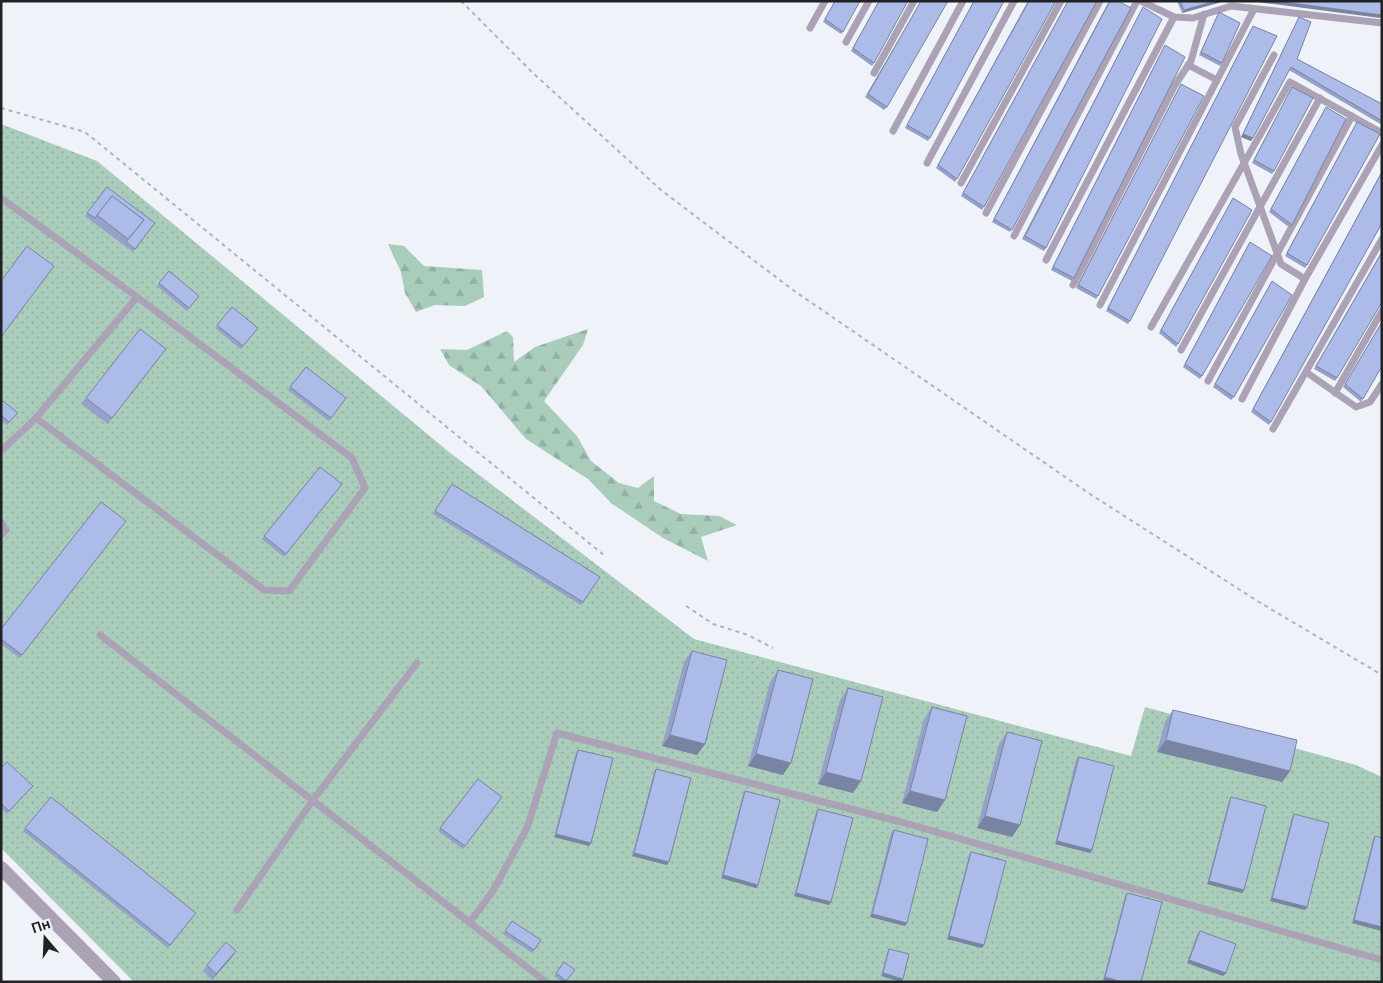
<svg xmlns="http://www.w3.org/2000/svg" width="1383" height="983" font-family="Raleway,sans-serif">
<defs>
<pattern id="grass-dots" width="8" height="8" patternUnits="userSpaceOnUse" patternTransform="scale(1.25)"><rect width="8" height="8" fill="#acb"/><path d="M2 2h.1M6 6h.1" fill="none" stroke="#92afa1" stroke-width="1.8" stroke-linecap="round"/></pattern>
<pattern id="forest-firs" width="22" height="20" patternUnits="userSpaceOnUse" patternTransform="scale(1.25)"><rect width="22" height="20" fill="#acb"/><path d="M5 1l3.5 6h-7zM16 11l3.5 6h-7z" fill="#92afa1"/></pattern>
</defs>
<rect width="100%" height="100%" fill="#eff2f9"/>
<path fill="url(#grass-dots)" d="M1 124 97 161 449 452 694 639 1131 756 1145 707 1356 765 1382 777V982H134L1 848Z"/>
<g fill="url(#forest-firs)">
<path d="M388 244 404 246 424 266 482 270 484 297 465 306 435 305 416 312 405 293 401 272Z"/>
<path d="M588 329 583 345 544 401 577 436 591 461 619 483 638 488 654 476V501L681 514 719 516 737 525 701 537 708 561 663 538 611 503 588 479 526 439 481 386 449 365 440 349 467 350 507 331 513 337 514 362 535 347Z"/>
</g>
<g fill="none" stroke-linecap="round" stroke-linejoin="round">
<g stroke="#b0b3b8" stroke-width="2" stroke-dasharray="4 4" stroke-linecap="butt">
<path d="M461 1 533 73 661 190 793 290 1090 494 1259 602 1382 675"/>
<path d="M1 108 85 132 605 556"/>
<path d="M686 606 713 624 748 635 773 648"/>
</g>
<g stroke="#aba2b6" stroke-width="7">
<path d="M1141 1 1174 17 1193 18 1231 6 1382 23"/>
<path d="M810 28 825 1"/>
<path d="M846 42 869 1"/>
<path d="M1274 55 1235 127 1241 154 1281 264 1305 279"/>
<path d="M1188 65 1217 80"/>
<path d="M874 73 914 1"/>
<path d="M893 131 963 1"/>
<path d="M927 163 1014 1"/>
<path d="M961 183 1061 1"/>
<path d="M1 198 137 297 36 418"/>
<path d="M986 213 1100 1"/>
<path d="M1014 236 1137 1"/>
<path d="M1046 260 1174 17"/>
<path d="M1073 285 1175 85 1191 61 1204 14"/>
<path d="M1100 305 1254 9"/>
<path d="M1151 327 1290 82 1382 133"/>
<path d="M1181 350 1320 98"/>
<path d="M1306 372 1356 407 1370 402 1382 384"/>
<path d="M1208 381 1352 116"/>
<path d="M1335 393 1382 311"/>
<path d="M1242 399 1305 279 1382 145"/>
<path d="M1273 429 1382 239"/>
<path d="M1 451 36 418 264 590 289 591 365 488 352 458 137 297"/>
<path d="M1 522 6 530 1 535"/>
<path d="M100 635 546 982"/>
<path d="M237 910 313 800 417 663"/>
<path d="M470 922 493 891 527 828 557 733 905 823 1382 960"/>
</g>
<path stroke="#aba2b6" stroke-width="14" d="M1 868 114 982"/>
</g>
<g fill="#95a1c8">
<path d="M835 1 843 32 841 34 823 22Z"/>
<path d="M879 1 874 63 872 66 851 51Z"/>
<path d="M921 1 887 107 884 110 865 97Z"/>
<path d="M974 1H1004L928 141 905 128Z"/>
<path d="M1028 1H1056L955 182 936 168Z"/>
<path d="M1068 1H1097L982 210 961 196Z"/>
<path d="M1109 1H1118L1010 232 992 222Z"/>
<path d="M1177 1H1225L1182 13Z"/>
<path d="M1143 7 1046 248 1044 251 1022 239Z"/>
<path d="M1219 12 1222 63 1220 66 1199 55Z"/>
<path d="M1299 17 1297 59 1382 104V125L1289 70 1251 141 1241 137Z"/>
<path d="M1253 26 1130 321 1128 324 1106 311Z"/>
<path d="M1165 45 1074 278 1072 281 1051 270Z"/>
<path d="M1181 84 1098 296 1096 299 1076 288Z"/>
<path d="M1292 87 1274 171 1272 174 1252 163Z"/>
<path d="M1326 107 1292 225 1290 228 1269 212Z"/>
<path d="M1357 122 1307 265 1305 268 1285 256Z"/>
<path d="M1382 171V223L1269 425 1251 412Z"/>
<path d="M107 187 155 223 133 252 85 216Z"/>
<path d="M1233 198 1178 344 1176 347 1159 333Z"/>
<path d="M1250 242 1202 376 1200 379 1183 367Z"/>
<path d="M1382 251 1337 378 1335 381 1314 369Z"/>
<path d="M169 271 199 296 187 311 157 286Z"/>
<path d="M1272 281 1234 397 1231 400 1213 387Z"/>
<path d="M232 307 258 328 241 349 215 328Z"/>
<path d="M1382 322V366L1361 402 1343 387Z"/>
<path d="M166 349 108 424 81 404 86 398Z"/>
<path d="M306 367 346 398 329 421 288 390Z"/>
<path d="M1 403 18 413 7 425 1 420Z"/>
<path d="M320 467 342 484 284 557 262 539Z"/>
<path d="M452 484 600 577 581 605 433 514Z"/>
<path d="M126 521 20 658 1 644V629Z"/>
<path d="M692 651 705 744 697 755 662 746 684 662Z"/>
<path d="M778 670 783 775 748 766 770 682Z"/>
<path d="M848 688 853 793 818 784 840 700Z"/>
<path d="M932 707 945 800 937 812 902 803 924 719Z"/>
<path d="M1173 710 1290 771 1282 782 1157 752 1165 722Z"/>
<path d="M1007 732 1012 837 977 828 999 744Z"/>
<path d="M578 750 591 843 589 846 554 837 576 752Z"/>
<path d="M1079 757 1092 850 1090 853 1055 844 1076 760Z"/>
<path d="M1 768 30 789 7 814 1 808Z"/>
<path d="M656 769 667 865 632 856 654 772Z"/>
<path d="M478 779 502 797 463 849 438 831Z"/>
<path d="M745 791 758 885 756 888 721 878 743 794Z"/>
<path d="M51 797 196 913 168 948 23 831Z"/>
<path d="M1231 797 1244 890 1242 893 1207 884 1229 800Z"/>
<path d="M818 809 831 902 829 905 794 896 816 812Z"/>
<path d="M1294 814 1307 907 1305 910 1270 901 1292 817Z"/>
<path d="M894 830 907 923 905 926 870 917 891 833Z"/>
<path d="M1375 836 1382 838V931L1352 923 1373 839Z"/>
<path d="M971 852 984 945 982 948 947 939 969 855Z"/>
<path d="M1127 893 1141 982H1109L1103 980 1125 896Z"/>
<path d="M512 921 541 940 532 953 503 934Z"/>
<path d="M1200 931 1226 973 1223 976 1187 963 1197 934Z"/>
<path d="M889 949 903 979 901 982 881 976 887 952Z"/>
<path d="M236 951 232 957 212 980 203 971 207 965Z"/>
<path d="M564 962 575 970 566 982H562L554 976Z"/>
</g>
<g fill="#7983a2">
<path d="M1216 1H1225L1182 13 1184 10Z"/>
<path d="M1250 1H1276L1382 15 1380 18Z"/>
<path d="M1243 134 1253 138 1251 141 1241 137Z"/>
<path d="M670 735 705 744 697 755 662 746Z"/>
<path d="M1166 740 1290 771 1282 782 1157 752Z"/>
<path d="M756 754 791 763 783 775 748 766Z"/>
<path d="M826 772 861 781 853 793 818 784Z"/>
<path d="M910 791 945 800 937 812 902 803Z"/>
<path d="M985 816 1020 825 1012 837 977 828Z"/>
<path d="M556 834 591 843 589 846 554 837Z"/>
<path d="M1057 841 1092 850 1090 853 1055 844Z"/>
<path d="M634 853 669 862 667 865 632 856Z"/>
<path d="M723 875 758 885 756 888 721 878Z"/>
<path d="M1209 881 1244 890 1242 893 1207 884Z"/>
<path d="M796 893 831 902 829 905 794 896Z"/>
<path d="M1272 898 1307 907 1305 910 1270 901Z"/>
<path d="M872 914 907 923 905 926 870 917Z"/>
<path d="M1354 920 1382 927V931L1352 923Z"/>
<path d="M949 936 984 945 982 948 947 939Z"/>
<path d="M236 951 232 957 212 980 216 974Z"/>
<path d="M1189 960 1226 973 1223 976 1187 963Z"/>
<path d="M883 973 903 979 901 982 881 976Z"/>
<path d="M1105 977 1122 982H1109L1103 980Z"/>
</g>
<g fill="#adbbe8" stroke="#7983a2">
<path d="M835 1H860L843 32 825 19Z"/>
<path d="M879 1H908L874 63 853 48Z"/>
<path d="M921 1H948L887 107 868 94Z"/>
<path d="M974 1H1004L930 138 907 125Z"/>
<path d="M1029 1H1056L957 179 938 165Z"/>
<path d="M1068 1H1097L984 207 963 193Z"/>
<path d="M1110 1H1118L1131 8 1012 230 994 219Z"/>
<path d="M1180 1H1216L1184 10Z"/>
<path d="M1276 1H1382V15Z"/>
<path d="M1143 7 1162 19 1046 248 1025 236Z"/>
<path d="M1219 12 1240 23 1222 63 1201 52Z"/>
<path d="M1299 17 1311 22 1297 59 1382 104V121L1291 67 1253 138 1243 134Z"/>
<path d="M1253 26 1277 36 1130 321 1108 308Z"/>
<path d="M1165 45 1185 57 1074 278 1053 267Z"/>
<path d="M1181 84 1204 96 1098 296 1078 285Z"/>
<path d="M1292 87 1313 98 1274 171 1254 160Z"/>
<path d="M1326 107 1346 119 1292 225 1271 209Z"/>
<path d="M1357 122 1380 134 1307 265 1287 253Z"/>
<path d="M1382 172V223L1271 422 1253 409Z"/>
<path d="M107 187 155 223 135 249 126 242 144 220 112 196 95 218 87 213Z"/>
<path d="M112 196 144 220 128 239 97 215Z"/>
<path d="M1233 198 1252 210 1178 344 1161 330Z"/>
<path d="M1250 242 1272 256 1202 376 1185 364Z"/>
<path d="M27 246 54 266 1 337V281Z"/>
<path d="M1382 252V302L1337 378 1316 366Z"/>
<path d="M169 271 199 296 189 308 159 283Z"/>
<path d="M1272 281 1292 295 1234 397 1215 384Z"/>
<path d="M232 307 258 328 243 346 217 325Z"/>
<path d="M1382 322V366L1363 399 1345 384Z"/>
<path d="M140 329 166 349 112 418 86 398Z"/>
<path d="M306 367 346 398 331 418 290 387Z"/>
<path d="M3 401 18 413 9 422 1 415V403Z"/>
<path d="M320 467 342 484 286 554 264 536Z"/>
<path d="M452 484 600 577 583 602 435 511Z"/>
<path d="M101 502 126 521 22 655 1 639V629Z"/>
<path d="M692 651 727 660 705 744 670 735Z"/>
<path d="M778 670 813 679 791 763 756 754Z"/>
<path d="M848 688 883 697 861 781 826 772Z"/>
<path d="M932 707 967 716 945 800 910 791Z"/>
<path d="M1173 710 1297 740 1290 771 1166 740Z"/>
<path d="M1007 732 1042 741 1020 825 985 816Z"/>
<path d="M578 750 613 758 591 843 556 834Z"/>
<path d="M1079 757 1114 766 1092 850 1057 841Z"/>
<path d="M7 762 33 786 9 811 1 803V768Z"/>
<path d="M656 769 691 778 669 862 634 853Z"/>
<path d="M478 779 502 797 465 846 440 828Z"/>
<path d="M745 791 780 800 758 885 723 875Z"/>
<path d="M51 797 196 913 170 945 25 828Z"/>
<path d="M1231 797 1266 806 1244 890 1209 881Z"/>
<path d="M818 809 853 818 831 902 796 893Z"/>
<path d="M1294 814 1329 823 1307 907 1272 898Z"/>
<path d="M894 830 928 839 907 923 872 914Z"/>
<path d="M1375 836 1382 838V927L1354 920Z"/>
<path d="M971 852 1006 861 984 945 949 936Z"/>
<path d="M1127 893 1162 902 1141 982H1122L1105 977Z"/>
<path d="M512 921 541 940 534 950 505 931Z"/>
<path d="M1200 931 1236 944 1226 973 1189 960Z"/>
<path d="M226 942 236 951 216 974 207 965Z"/>
<path d="M889 949 909 954 903 979 883 973Z"/>
<path d="M564 962 575 970 566 981 556 973Z"/>
</g>
<rect width="1383" height="983" fill="none" stroke="#212224" stroke-width="5"/>
<g transform="translate(45 938) rotate(341)" stroke="#eff2f9" stroke-width="4" paint-order="stroke">
<path d="M0-4L9 19L0 12L-9 19Z" fill="#212224"/>
<text y="-8" font-size="14" font-weight="bold" text-anchor="middle" fill="#212224">Пн</text>
</g>
</svg>
